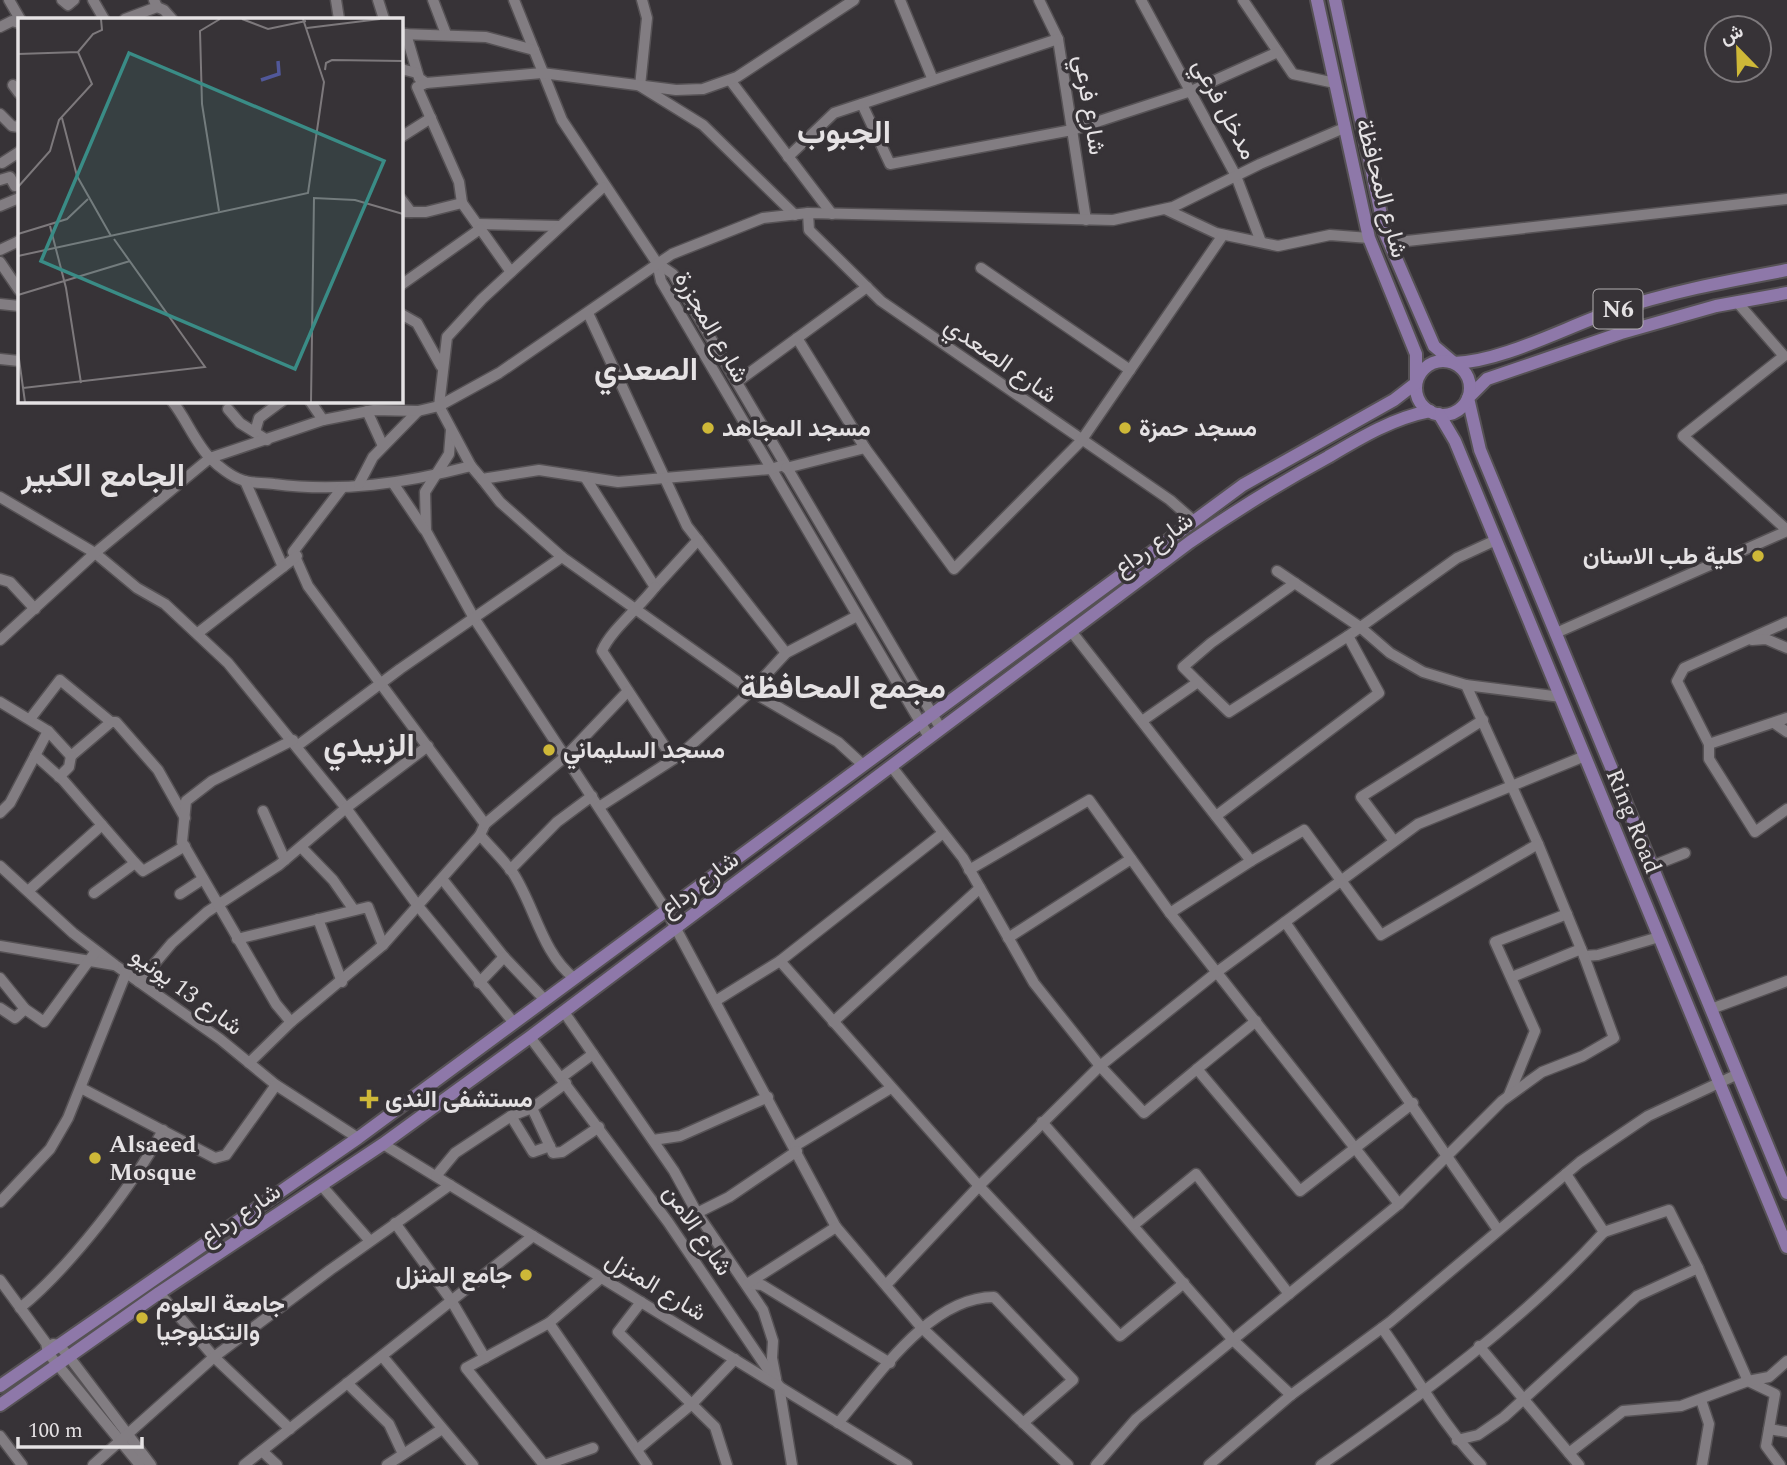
<svg xmlns="http://www.w3.org/2000/svg" width="1787" height="1465" font-family="Spectral,Vazirmatn,serif">
<rect width="100%" height="100%" fill="#373337"/>
<g fill="none" stroke-linecap="round" stroke-linejoin="round">
<defs>
<g id="minor">
<path d="M9 0 20 19"/>
<path d="M62 0 68 5 74 0"/>
<path d="M93 0 104 19"/>
<path d="M336 0 339 19"/>
<path d="M378 0 384 19"/>
<path d="M433 0 446 34"/>
<path d="M514 0 562 120 657 263"/>
<path d="M642 0 647 18 640 86 703 125 795 215"/>
<path d="M900 0 933 80"/>
<path d="M1039 0 1058 39 1086 220"/>
<path d="M1141 0 1236 176 1261 242"/>
<path d="M1243 0 1293 74 1335 83"/>
<path d="M157 7 164 10 172 19"/>
<path d="M125 19 157 7 154 0"/>
<path d="M0 27 12 21 19 23"/>
<path d="M401 34 486 37 534 50"/>
<path d="M406 34 419 78 426 83"/>
<path d="M401 69 417 73"/>
<path d="M730 80 832 214"/>
<path d="M13 85 19 93"/>
<path d="M862 104 890 164 1072 130 1191 91 1278 52"/>
<path d="M0 114 12 126 19 127"/>
<path d="M401 137 431 118"/>
<path d="M788 157 834 113 1058 39"/>
<path d="M2 163 19 152"/>
<path d="M0 180 10 177 15 186 19 185"/>
<path d="M401 199 411 212"/>
<path d="M462 203 459 182 417 87 426 83 542 73 676 90 703 89 737 77 854 0"/>
<path d="M0 206 19 198"/>
<path d="M1165 209 1216 233 1278 246 1330 235 1369 238"/>
<path d="M401 212H426L462 203 511 272"/>
<path d="M808 213 809 230 881 301 1170 500 1194 521"/>
<path d="M477 224 559 226"/>
<path d="M1389 243 1787 199"/>
<path d="M0 250 19 241"/>
<path d="M0 262 19 290"/>
<path d="M657 263 673 274 941 729"/>
<path d="M657 263 661 281 929 737"/>
<path d="M981 268 1130 370"/>
<path d="M401 285 480 229"/>
<path d="M1737 302 1784 356 1683 436 1787 530"/>
<path d="M0 304 19 306"/>
<path d="M588 313 687 526 786 653"/>
<path d="M401 314 417 323 441 366"/>
<path d="M797 338 865 448 954 569 1081 441 1223 235"/>
<path d="M0 359 19 361"/>
<path d="M737 382 867 287"/>
<path d="M172 401C186 418 195 443 211 459 218 466 232 477 242 480 251 484 264 482 274 484 341 493 406 483 471 466L482 479 539 470 618 482 771 469 784 465"/>
<path d="M310 401 323 420"/>
<path d="M228 409 240 423 267 440"/>
<path d="M367 411 383 446"/>
<path d="M451 430 449 454 425 492 426 531 474 618 666 910 836 1227 921 1327 1068 1465"/>
<path d="M255 432 259 418 282 401"/>
<path d="M471 466 439 406 447 337 482 299 603 187"/>
<path d="M786 468 865 448"/>
<path d="M585 477 655 587 698 540"/>
<path d="M482 479 500 502 562 557 751 691 838 742 862 764"/>
<path d="M245 481 283 567"/>
<path d="M393 483 424 529"/>
<path d="M359 484 373 457 418 411"/>
<path d="M342 488 293 552 308 586 485 824 480 835C491 848 504 860 513 873 535 907 542 953 574 978"/>
<path d="M0 497 95 553 137 588 165 604 228 663 346 808 418 906 514 1023"/>
<path d="M1277 571 1360 627 1390 653 1423 672 1466 685"/>
<path d="M0 579 10 582 35 609"/>
<path d="M655 587C640 607 610 631 602 651L673 759"/>
<path d="M1787 622 1684 668 1677 681 1709 744 1787 718"/>
<path d="M1071 631 1251 861 1170 913"/>
<path d="M198 633 297 556"/>
<path d="M1556 633 1787 531"/>
<path d="M1348 636 1457 558 1496 540"/>
<path d="M0 640 95 553 210 458 323 420 374 410 418 411 439 406 499 373 672 254 763 218 808 213 1113 220 1173 207 1260 164 1344 128"/>
<path d="M1752 640 1766 639 1787 648"/>
<path d="M1198 682 1183 667 1211 643 1295 583"/>
<path d="M0 702 48 731 10 803 0 813"/>
<path d="M30 719 60 680 111 722 71 756 48 731"/>
<path d="M1142 721 1198 682 1229 712 1348 636 1379 693 1216 816"/>
<path d="M111 722H116L158 770 185 818"/>
<path d="M1774 723 1787 732"/>
<path d="M1709 744V759L1755 832 1787 809"/>
<path d="M297 746 400 669 562 557"/>
<path d="M35 755 63 780 135 863 94 893"/>
<path d="M891 766 963 858 1034 983 1100 1066 1144 1113 1197 1069"/>
<path d="M59 777 69 767 71 756"/>
<path d="M599 807 680 755 751 691 786 653 857 616"/>
<path d="M263 811 285 860"/>
<path d="M485 824 566 756 628 691"/>
<path d="M1394 841 1361 797 1483 720"/>
<path d="M1538 844 1466 685 1561 697"/>
<path d="M301 847 333 880 354 910"/>
<path d="M135 863 143 871 185 846"/>
<path d="M0 866 73 933 115 965 220 1039 276 1085 358 1138"/>
<path d="M1652 866 1685 853"/>
<path d="M510 870 557 822 592 796"/>
<path d="M969 870 1089 800 1170 913 1399 1204"/>
<path d="M443 880 504 957 545 1000"/>
<path d="M28 891 102 825"/>
<path d="M180 894 203 879"/>
<path d="M318 919 342 982"/>
<path d="M1285 922 1498 1230"/>
<path d="M1008 938 1131 859"/>
<path d="M237 939 368 907 383 945"/>
<path d="M0 946 114 965"/>
<path d="M1584 956 1598 955 1659 937"/>
<path d="M780 961 979 1186 1120 1336 1184 1283"/>
<path d="M1512 977 1581 949"/>
<path d="M0 978 25 1009 44 1022 96 951"/>
<path d="M139 982 172 943 207 912 279 865 346 808 428 746"/>
<path d="M479 983 504 957"/>
<path d="M717 1000 780 961 943 833"/>
<path d="M0 1008 15 1018 25 1009"/>
<path d="M1711 1009 1787 981"/>
<path d="M564 1012 674 1171 697 1213 763 1310 773 1341 772 1358 776 1379"/>
<path d="M1256 1021 1197 1069 1300 1191 1413 1103"/>
<path d="M291 1022 276 1004 182 842 186 801 212 781 293 740"/>
<path d="M833 1022 980 888"/>
<path d="M530 1037 668 1222 779 1386 792 1465"/>
<path d="M249 1063 291 1022 383 945 480 835"/>
<path d="M562 1077 593 1054"/>
<path d="M81 1088 215 1158 226 1155 276 1085"/>
<path d="M1509 1095 1535 1031 1495 942 1567 914"/>
<path d="M532 1108 553 1153 562 1152 599 1127"/>
<path d="M1042 1122 1233 1340 1291 1395"/>
<path d="M653 1140 680 1136 768 1097"/>
<path d="M383 1144 907 1465"/>
<path d="M550 1146 533 1152 511 1116 532 1108 566 1083"/>
<path d="M795 1146 891 1088"/>
<path d="M436 1176 455 1153 511 1116"/>
<path d="M321 1185 370 1241"/>
<path d="M0 1202 50 1149 68 1118 126 973"/>
<path d="M697 1213 729 1197 797 1151"/>
<path d="M395 1223 451 1300 485 1358"/>
<path d="M1134 1225 1196 1174 1289 1294"/>
<path d="M1604 1232 1669 1210 1698 1268"/>
<path d="M601 1278 549 1323 647 1465"/>
<path d="M0 1280 46 1343 48 1353 140 1465"/>
<path d="M746 1284 762 1285 890 1363"/>
<path d="M747 1284 836 1227"/>
<path d="M886 1285 979 1186 1100 1066 1217 972 1418 824 1585 756"/>
<path d="M159 1293 214 1357 290 1429"/>
<path d="M641 1302 618 1332 715 1427 727 1465"/>
<path d="M20 1308C69 1268 133 1186 163 1130"/>
<path d="M1382 1328C1415 1373 1442 1425 1481 1465"/>
<path d="M53 1344 59 1345 70 1358 151 1465"/>
<path d="M1479 1346 1579 1465"/>
<path d="M382 1356 473 1465"/>
<path d="M347 1383 389 1424 403 1454"/>
<path d="M1701 1400 1709 1424 1702 1465"/>
<path d="M838 1423C877 1378 929 1297 994 1297L1073 1380 1023 1423"/>
<path d="M1769 1429 1787 1432"/>
<path d="M0 1436 22 1465"/>
<path d="M1457 1440 1478 1435 1504 1417 1637 1296 1698 1268 1748 1381 1775 1394 1766 1446 1780 1465"/>
<path d="M638 1449 692 1404 735 1359"/>
<path d="M262 1451 277 1465"/>
<path d="M1569 1453 1623 1411 1681 1406 1748 1381 1769 1377 1787 1361"/>
<path d="M93 1465 214 1357 330 1270 450 1185"/>
<path d="M244 1465 533 1236"/>
<path d="M387 1465 442 1429"/>
<path d="M544 1465 466 1368 549 1323"/>
<path d="M545 1465 593 1448"/>
<path d="M1096 1465 1136 1419 1399 1204 1502 1101 1542 1072 1583 1056 1614 1038 1584 956 1538 844 1381 935 1304 830 1251 861"/>
<path d="M1209 1465 1291 1395 1390 1322 1580 1162 1648 1116 1738 1074"/>
<path d="M1321 1465C1419 1397 1524 1320 1604 1232L1566 1174"/>
</g>
<g id="major">
<path d="M1335 0 1385 233 1434 346 1454 363C1501 362 1564 328 1610 312 1668 292 1728 281 1787 270"/>
<path d="M1787 293 1716 306 1621 333 1487 379 1468 398 1480 450 1787 1193"/>
<circle cx="1443" cy="388" r="27"/>
<path d="M1439 414 1455 441 1787 1247"/>
<path d="M0 1386 358 1138 1243 485 1394 400 1416 383V354L1369 238 1317 0"/>
<path d="M0 1405 159 1293 383 1144 530 1037 1190 542C1235 511 1280 483 1328 457 1360 438 1393 418 1430 411"/>
</g>
</defs>
<use href="#minor" stroke="#565255" stroke-width="13"/>
<use href="#major" stroke="#565255" stroke-width="16"/>
<use href="#minor" stroke="#827d82" stroke-width="10"/>
<use href="#major" stroke="#8e78a9" stroke-width="12"/>
</g>
<g fill="#ceb838" stroke="#373337" stroke-width="2.5">
<circle cx="708" cy="428" r="7"/>
<circle cx="1125" cy="428" r="7"/>
<circle cx="1758" cy="556" r="7"/>
<circle cx="549" cy="750" r="7"/>
<path d="M365.5 1088.5h7v7h7v7h-7v7h-7v-7h-7v-7h7z"/>
<circle cx="95" cy="1158" r="7"/>
<circle cx="526" cy="1275" r="7"/>
<circle cx="142" cy="1318" r="7"/>
</g>
<g text-anchor="middle" stroke-width="7" stroke-linejoin="round" paint-order="stroke">
<rect fill="#373337" stroke="#b1aeb0" stroke-width="2" x="1593.5" y="289.5" width="49" height="39" rx="5"/>
<g font-size="23" font-weight="bold" fill="#e5e2e4">
<text x="1618" y="317">N6</text>
</g>
<g font-size="24" fill="#e5e2e4" stroke="#373337">
<text transform="translate(1090 105) rotate(81)" y="8">شارع فرعي</text>
<text transform="translate(1225 109) rotate(62)" y="8">مدخل فرعي</text>
<text transform="translate(1382 188) rotate(75)" y="8">شارع المحافظة</text>
<text transform="translate(712 327) rotate(60)" y="8">شارع المجزرة</text>
<text transform="translate(1001 360) rotate(35)" y="8">شارع الصعدي</text>
<text transform="translate(1153 544) rotate(-36)" y="8">شارع رداع</text>
<text transform="translate(1634 821) rotate(68)" y="8">Ring Road</text>
<text transform="translate(699 884) rotate(-37)" y="8">شارع رداع</text>
<text transform="translate(187 991) rotate(36)" y="8">شارع 13 يونيو</text>
<text transform="translate(240 1214) rotate(-34)" y="8">شارع رداع</text>
<text transform="translate(698 1230) rotate(56)" y="8">شارع الامن</text>
<text transform="translate(656 1286) rotate(31)" y="8">شارع المنزل</text>
</g>
<g font-size="24" font-weight="bold" fill="#e5e2e4" stroke="#373337" text-anchor="start">
<text x="722" y="436">مسجد المجاهد</text>
<text x="1139" y="436">مسجد حمزة</text>
<text x="1744" y="564" text-anchor="end">كلية طب الاسنان</text>
<text x="563" y="758">مسجد السليماني</text>
<text x="385" y="1107">مستشفى الندى</text>
<text x="109" y="1152">Alsaeed<tspan x="109" dy="28">Mosque</tspan></text>
<text x="512" y="1283" text-anchor="end">جامع المنزل</text>
<text x="156" y="1312">جامعة العلوم<tspan x="156" dy="28">والتكنلوجيا</tspan></text>
</g>
<g font-size="32" font-weight="bold" fill="#e5e2e4" stroke="#373337">
<text x="844" y="143">الجبوب</text>
<text x="646" y="380">الصعدي</text>
<text x="103" y="486">الجامع الكبير</text>
<text x="843" y="698">مجمع المحافظة</text>
<text x="369" y="756">الزبيدي</text>
</g>
</g>
<g transform="translate(18 18)">
<rect width="385" height="385" fill="#373337"/>
<path fill="none" stroke="#51589a" stroke-width="3.5" d="M243 62 261 56 260 43"/>
<path fill="none" stroke="#7d797c" stroke-width="2" d="M224 1 250 11 288 3M289 10 362 1M60 34 75 16 84 12 83 1M0 36 60 34 74 66 41 102 32 133 0 169M307 52 308 45 314 42 385 43M44 100 59 158 93 218M201 193 184 86 182 13 202 1M32 208 48 270 63 365M0 216 49 201 70 181M0 238 290 175 306 64 285 1M0 277 112 243M0 334 7 384M5 370 187 349 96 221M293 384 296 180 337 182 385 196"/>
<path fill="#3a8c86" fill-opacity="0.15" stroke="#3a8c86" stroke-width="3.5" d="M111 35 366 143 277 351 23 243Z"/>
<rect width="385" height="385" fill="none" stroke="#e5e2e4" stroke-width="3.5"/>
</g>
<g transform="translate(1738 49) rotate(337)"><circle r="33" fill="#373337" stroke="#7d797c" stroke-width="2"/>
<path d="M0-5L12 26L0 18L-12 26Z" fill="#ceb838"/>
<text y="-10" font-size="19" font-weight="bold" text-anchor="middle" fill="#e5e2e4">ش</text>
</g>
<path d="M18 1437v10h124v-10" fill="none" stroke="#e5e2e4" stroke-width="3.5"/>
<text x="28" y="1437" font-size="21" fill="#e5e2e4" stroke="#373337" stroke-width="5" paint-order="stroke">100 m</text>
</svg>
